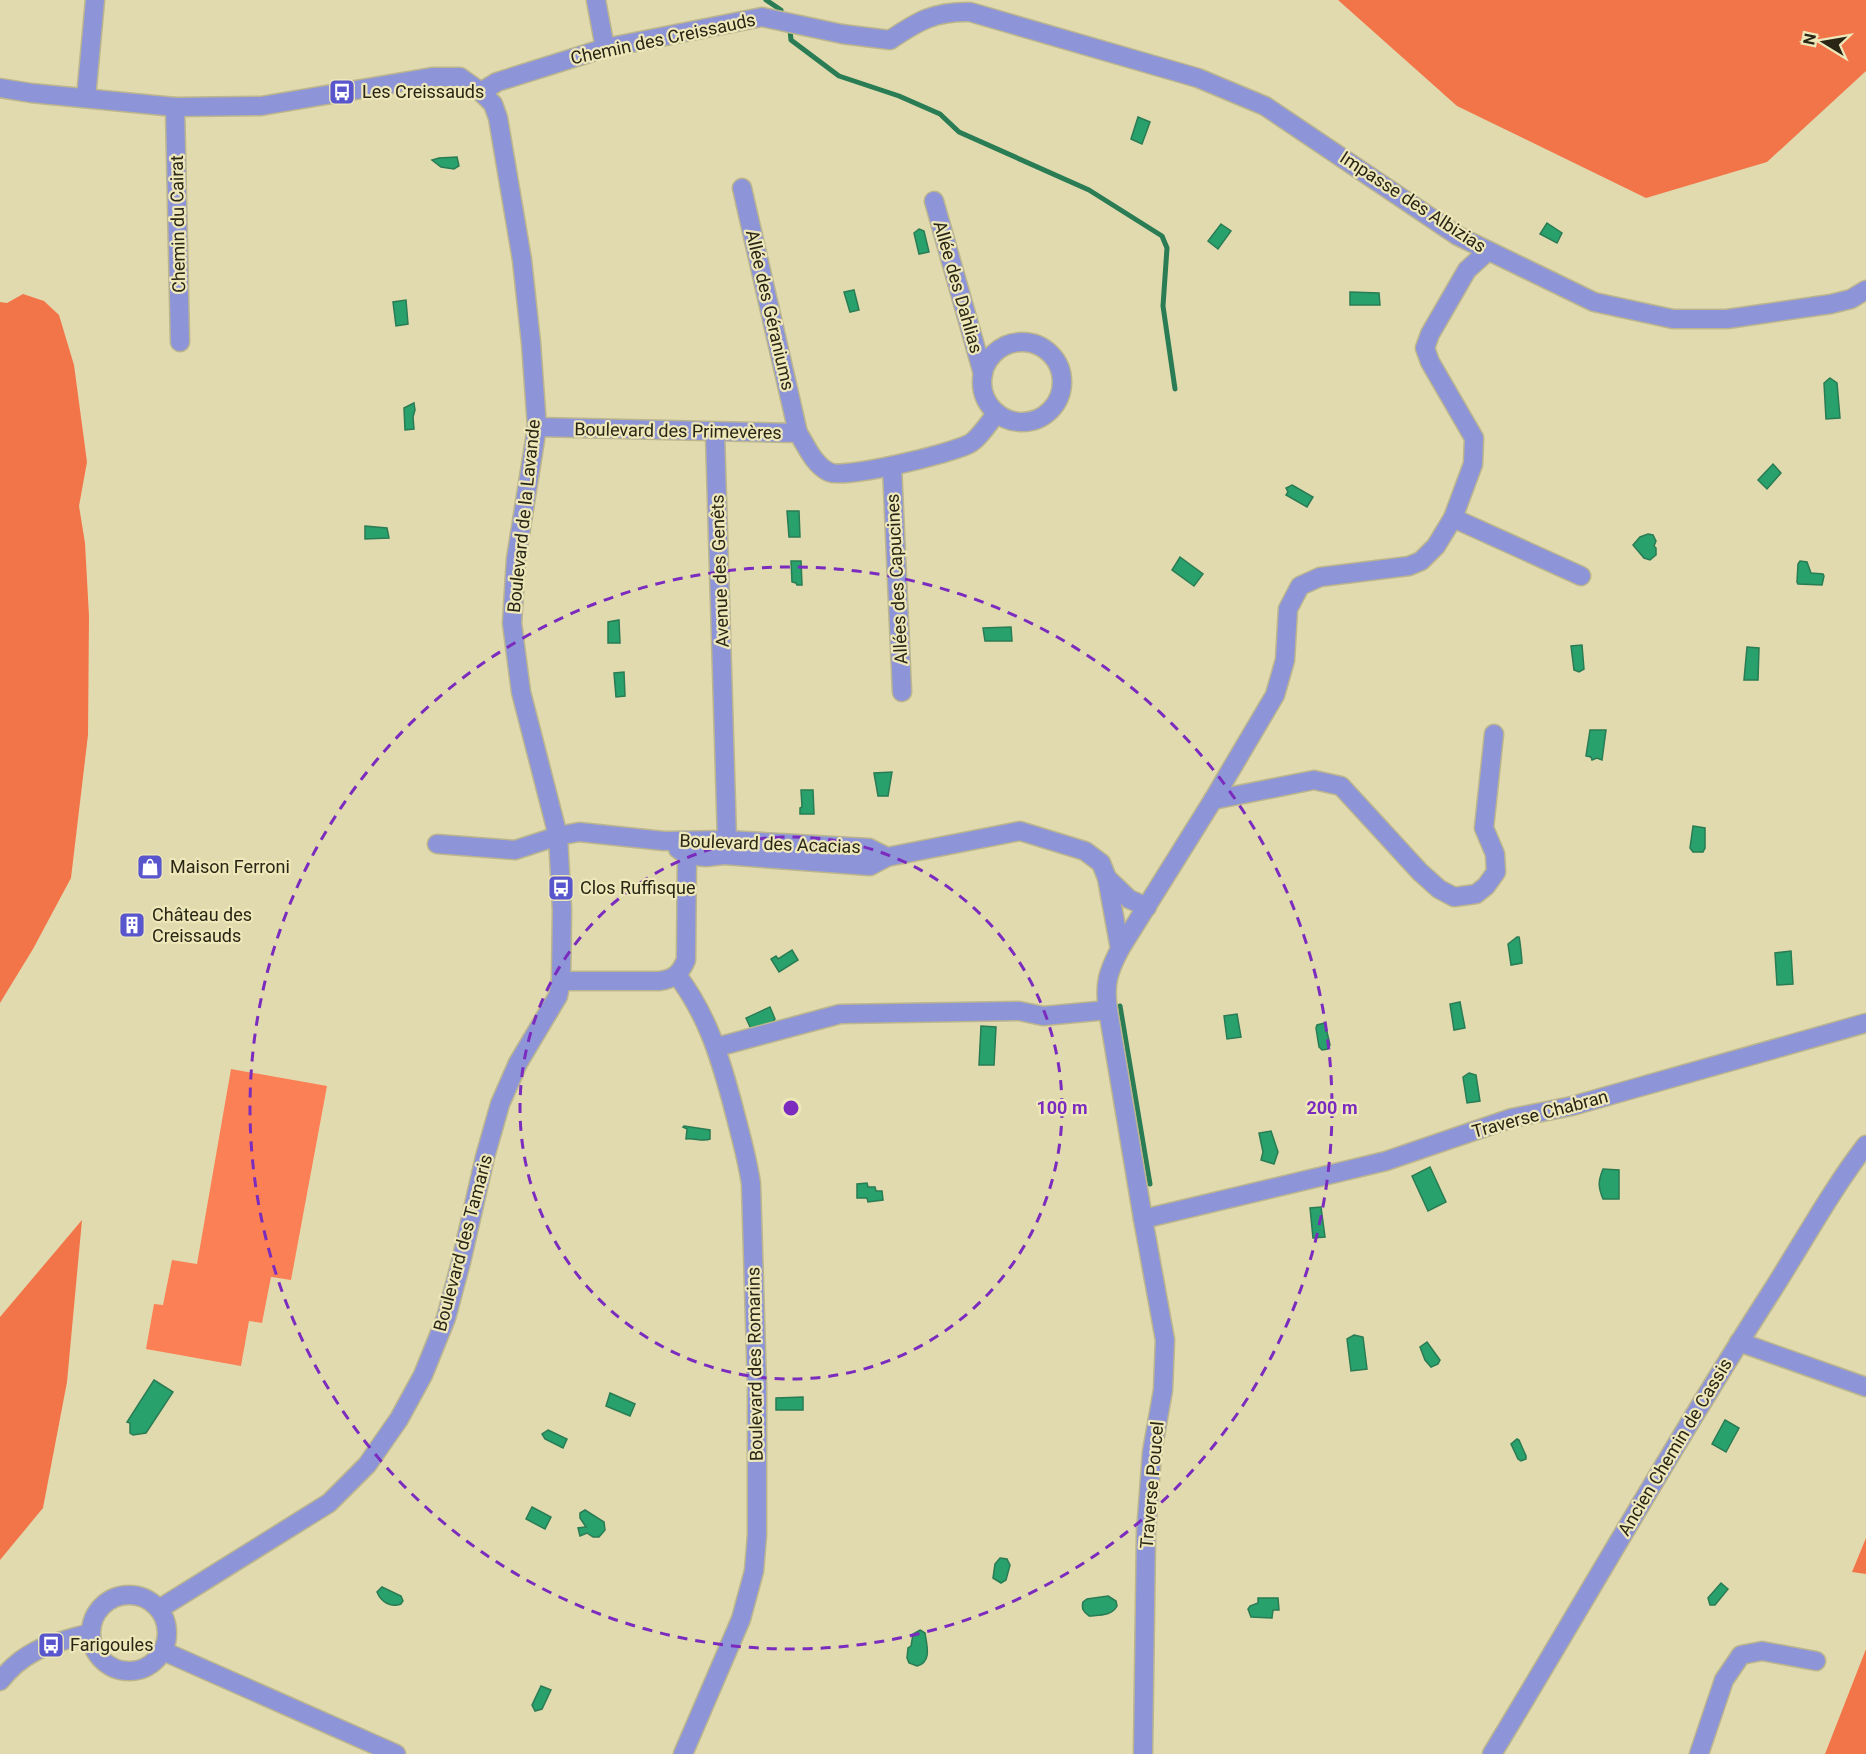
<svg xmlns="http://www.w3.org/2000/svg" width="1866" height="1754" font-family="Roboto,sans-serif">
<rect width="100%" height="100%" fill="#e1daae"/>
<path fill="#fb8056" d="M231 1069 327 1086 291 1280 265 1276 271 1277 262 1323 249 1321 241 1366 146 1349 154 1304 163 1305 172 1260 197 1264Z"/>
<g fill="#f2754a">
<path d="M1338 0H1866V71L1767 162 1646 198 1457 106Z"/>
<path d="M23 294 44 301 59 315 74 365 87 462 79 506 85 543 89 616 88 735 71 878 33 949 0 1003V302L7 303Z"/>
<path d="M82 1220 67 1382 43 1508 0 1560V1317Z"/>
<path d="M1866 1538V1574L1852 1572Z"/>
<path d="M1866 1649V1754H1825Z"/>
</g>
<g fill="#29a16d" stroke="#297c53" stroke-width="1.5">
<path d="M1138 117 1150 122 1142 144 1131 139Z"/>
<path d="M457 157 459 166 454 169 441 167 432 160 439 158Z"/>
<path d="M1547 223 1562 233 1557 243 1540 234Z"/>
<path d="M1221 224 1231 231 1218 249 1208 241Z"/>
<path d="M919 229 924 231 929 252 919 254 914 233Z"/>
<path d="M854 290 859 310 850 312 844 292Z"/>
<path d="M1350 292 1379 293 1380 305H1350Z"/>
<path d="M406 300 408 324 396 326 393 302Z"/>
<path d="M1830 378 1837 383 1840 418 1826 419 1824 383Z"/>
<path d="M414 403 415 410 413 417 414 429 405 430 404 408Z"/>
<path d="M1773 464 1781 473 1767 489 1758 480Z"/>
<path d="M1292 485 1313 497 1307 507 1286 495 1288 492 1286 488Z"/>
<path d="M787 511H799L800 537H789Z"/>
<path d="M365 526 387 528 389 538 365 539Z"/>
<path d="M1648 534 1653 535 1656 541 1654 546 1656 548V555L1650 560 1644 558 1633 545 1640 537Z"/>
<path d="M1180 557 1203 574 1194 586 1172 570Z"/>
<path d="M791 561H801L802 585H797L796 583 792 582Z"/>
<path d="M1800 561 1807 562 1811 573 1823 574 1824 576 1822 585 1798 584 1797 582 1798 564Z"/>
<path d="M619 620 620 643H608V622Z"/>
<path d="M1011 627 1012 641H985L983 628Z"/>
<path d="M1582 645 1584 669 1579 672 1574 670 1571 646Z"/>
<path d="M1747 647 1759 648 1758 680H1744Z"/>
<path d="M624 672 625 696 616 697 614 673Z"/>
<path d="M1590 730H1606L1602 760 1597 758 1592 760 1591 757 1586 756Z"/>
<path d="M892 772 888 796H878L874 773Z"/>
<path d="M801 790H813L814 814H800V808L802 807Z"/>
<path d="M1693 826 1705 828V848L1703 852H1693L1690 848Z"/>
<path d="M1517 937H1519C1520 940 1522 960 1522 963L1511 965 1508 944Z"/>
<path d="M792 950 798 960 779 972 771 959 776 956 778 959Z"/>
<path d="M1791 951 1793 984 1777 985 1775 953Z"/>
<path d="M1460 1002 1465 1028 1454 1030 1450 1004Z"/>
<path d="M770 1007 775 1019 772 1024 751 1029 746 1018Z"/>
<path d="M1237 1014 1241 1037 1227 1039 1224 1016Z"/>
<path d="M1325 1023 1330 1045 1328 1049 1322 1050 1319 1047 1316 1028 1317 1025Z"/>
<path d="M981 1026 996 1027 994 1065H979Z"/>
<path d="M1469 1073 1476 1075 1480 1101 1467 1103 1463 1077Z"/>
<path d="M684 1126 710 1130V1139C704 1142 694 1138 686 1139L687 1129 683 1127Z"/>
<path d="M1271 1131 1278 1152 1274 1164 1261 1160 1263 1152 1259 1133Z"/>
<path d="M1430 1167 1446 1202 1428 1211 1412 1176Z"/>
<path d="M1603 1169 1619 1170V1199H1603C1598 1187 1598 1181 1603 1169Z"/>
<path d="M867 1183 868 1187H875L876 1191H882L883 1200 868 1202 867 1198H857V1184Z"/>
<path d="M1321 1207 1325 1237 1313 1238 1310 1208Z"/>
<path d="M1354 1335 1363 1337 1367 1369 1351 1371 1347 1339Z"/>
<path d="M1427 1342 1440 1360 1438 1364 1431 1367 1425 1360 1420 1347Z"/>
<path d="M154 1380 173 1392 146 1433 133 1435 130 1433V1423L127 1422Z"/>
<path d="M610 1393 635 1404 630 1416 606 1406Z"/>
<path d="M803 1397V1410H776V1398Z"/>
<path d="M1725 1420 1739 1428 1726 1452 1712 1444Z"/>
<path d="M548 1430 567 1439 563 1448 545 1439 542 1434Z"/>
<path d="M1517 1439 1519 1440 1526 1456V1459L1521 1461 1518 1459 1511 1444Z"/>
<path d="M532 1507 551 1517 545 1529 526 1519Z"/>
<path d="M585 1510 604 1522 605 1530 599 1537H593L587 1533 580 1536 578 1528 586 1527 580 1518V1513Z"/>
<path d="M1000 1558 1007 1559 1010 1565 1006 1580 1001 1583 993 1578 995 1564Z"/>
<path d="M1721 1583 1728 1589 1715 1605H1710L1708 1598Z"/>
<path d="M382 1587 401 1596 403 1601 401 1604C391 1608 381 1602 377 1592Z"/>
<path d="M1108 1596 1116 1601 1117 1606C1112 1616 1100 1615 1089 1616 1084 1612 1081 1609 1083 1602L1087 1599Z"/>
<path d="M1258 1598H1278L1279 1610H1273L1272 1618 1251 1617 1248 1609 1250 1606 1258 1603Z"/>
<path d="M920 1630 925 1633C927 1646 932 1662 917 1666L909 1663 907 1658 908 1648 911 1646 913 1634Z"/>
<path d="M541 1686 551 1690 542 1709 535 1711 532 1705Z"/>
</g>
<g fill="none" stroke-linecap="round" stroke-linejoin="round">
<g stroke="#297c53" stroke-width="5">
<path d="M766 0 781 10 777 16"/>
<path d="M790 30 791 40 839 76 899 96 940 114 959 132 1089 190 1162 236 1167 248 1163 306 1175 389"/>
<path d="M1120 1006 1150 1184"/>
</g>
<defs>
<g id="street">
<path d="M596 0 605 48"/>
<path d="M0 88 31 93 175 107 261 106 432 77H460L481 92 493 104 498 118 522 260 531 343 537 427 516 559 512 623 521 692 558 836 562 910 561 981 558 996 518 1063 500 1104 485 1157 461 1262 446 1318 423 1375 399 1419 367 1465 329 1503 159 1609"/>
<path d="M481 92 497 82 605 48 762 17 842 34 890 40C918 21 935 11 970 12L1198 78 1265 106 1458 236 1594 302 1673 319H1727L1831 304 1851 299 1866 290"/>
<path d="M86 98 95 0"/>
<path d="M175 107 180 342"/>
<path d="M742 188 798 433"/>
<path d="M934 201 983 374"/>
<circle cx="1022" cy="382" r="40"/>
<path d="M537 427 798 433C807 447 814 465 829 472 844 480 952 453 969 444 978 440 990 421 997 413"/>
<path d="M715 433 727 840 725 850"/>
<path d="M892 466 902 692"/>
<path d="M1453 518 1581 576"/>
<path d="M1213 800 1314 780 1341 786 1420 872 1439 889 1454 897 1476 894 1486 886 1496 872 1495 854 1484 828 1494 734"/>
<path d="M437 844 515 850 558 836 579 832 664 841 727 840 869 848 887 857 870 866 724 855 706 857 687 855"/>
<path d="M887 857 1020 831 1085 851 1101 863 1107 878 1120 949"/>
<path d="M1107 878 1129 899 1147 907"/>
<path d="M677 975C707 1015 719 1054 732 1102 739 1130 747 1156 751 1184L757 1387V1535L754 1571 741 1619 683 1754"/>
<path d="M561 981H659C674 979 680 974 686 960L687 855 678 849"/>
<path d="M717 1047 840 1014 1019 1011 1043 1016 1108 1010"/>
<path d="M1143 1219 1386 1161 1512 1118 1572 1106 1866 1023"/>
<path d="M1739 1342 1866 1387"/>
<circle cx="129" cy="1633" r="38"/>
<path d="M163 1651 396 1754"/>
<path d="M0 1681C26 1648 52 1644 90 1633"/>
<path d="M1143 1754 1146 1533 1152 1452 1163 1390 1165 1340 1143 1219 1108 1010C1104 984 1108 972 1120 949L1213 800 1275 695 1285 660 1288 609 1300 586 1320 577 1409 566 1421 561 1436 546 1453 518 1473 464 1474 438 1430 362 1425 348 1430 334 1467 270 1488 251"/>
<path d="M1492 1754C1585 1601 1673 1445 1770 1294 1802 1244 1830 1192 1866 1145"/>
<path d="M1699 1754 1724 1680 1741 1655 1762 1651 1816 1661"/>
</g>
</defs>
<use href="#street" stroke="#bcb68f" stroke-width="21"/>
<use href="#street" stroke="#8d94d8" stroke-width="18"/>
</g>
<g fill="none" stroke="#7b2cbf" stroke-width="3" stroke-dasharray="10 8">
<circle cx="791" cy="1108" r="271"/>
<circle cx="791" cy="1108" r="541"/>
</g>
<defs>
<symbol id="bus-square" viewBox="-11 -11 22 22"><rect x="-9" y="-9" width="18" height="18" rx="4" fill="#5956cd" stroke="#eee7ba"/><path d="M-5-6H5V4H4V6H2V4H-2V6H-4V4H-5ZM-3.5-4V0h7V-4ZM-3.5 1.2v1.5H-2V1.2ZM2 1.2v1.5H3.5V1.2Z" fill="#fff"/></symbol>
<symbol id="shop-square" viewBox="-11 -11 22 22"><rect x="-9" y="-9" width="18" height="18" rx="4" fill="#5956cd" stroke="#eee7ba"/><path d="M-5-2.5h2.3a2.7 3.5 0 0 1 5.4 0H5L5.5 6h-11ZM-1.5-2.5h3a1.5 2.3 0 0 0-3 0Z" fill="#fff"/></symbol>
<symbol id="building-square" viewBox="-11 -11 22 22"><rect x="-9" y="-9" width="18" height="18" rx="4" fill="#5956cd" stroke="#eee7ba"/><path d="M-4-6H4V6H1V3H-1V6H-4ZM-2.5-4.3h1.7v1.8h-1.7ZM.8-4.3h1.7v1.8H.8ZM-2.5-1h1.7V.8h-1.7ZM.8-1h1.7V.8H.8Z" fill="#fff"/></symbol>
</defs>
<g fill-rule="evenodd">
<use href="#bus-square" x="327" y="77" width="30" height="30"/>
<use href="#shop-square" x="135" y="852" width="30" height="30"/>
<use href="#bus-square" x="546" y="873" width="30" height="30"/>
<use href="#building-square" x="117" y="910" width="30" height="30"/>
<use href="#bus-square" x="36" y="1630" width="30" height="30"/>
</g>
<g text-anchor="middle" stroke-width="4.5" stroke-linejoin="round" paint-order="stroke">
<g font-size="18" fill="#292615" stroke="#eee7ba">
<text transform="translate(663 39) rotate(-12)" y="6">Chemin des Creissauds</text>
<text transform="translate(1413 202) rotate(33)" y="6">Impasse des Albizias</text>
<text transform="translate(178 224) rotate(-91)" y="6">Chemin du Cairat</text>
<text transform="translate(958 287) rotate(74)" y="6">Allée des Dahlias</text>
<text transform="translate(770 310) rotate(77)" y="6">Allée des Géraniums</text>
<text transform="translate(678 431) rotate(1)" y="6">Boulevard des Primevères</text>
<text transform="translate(524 516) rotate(-84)" y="6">Boulevard de la Lavande</text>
<text transform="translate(720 571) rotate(-92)" y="6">Avenue des Genêts</text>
<text transform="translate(897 579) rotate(-93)" y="6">Allées des Capucines</text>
<text transform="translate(770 844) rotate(2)" y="6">Boulevard des Acacias</text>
<text transform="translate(1540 1114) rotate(-15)" y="6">Traverse Chabran</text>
<text transform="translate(463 1243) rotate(-75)" y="6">Boulevard des Tamaris</text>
<text transform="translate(755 1364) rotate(-91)" y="6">Boulevard des Romarins</text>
<text transform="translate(1675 1447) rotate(-59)" y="6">Ancien Chemin de Cassis</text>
<text transform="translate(1152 1485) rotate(-85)" y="6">Traverse Poucel</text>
</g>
<g font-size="18" fill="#292615" stroke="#eee7ba" text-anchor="start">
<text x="362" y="98">Les Creissauds</text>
<text x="170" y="873">Maison Ferroni</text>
<text x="580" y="894">Clos Ruffisque</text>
<text x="152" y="921">Château des<tspan x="152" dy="21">Creissauds</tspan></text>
<text x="70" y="1651">Farigoules</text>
</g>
</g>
<circle cx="791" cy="1108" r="9" fill="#7b2cbf" stroke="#eee7ba" stroke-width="3"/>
<g font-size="18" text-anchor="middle" font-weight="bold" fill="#7b2cbf" stroke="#eee7ba" stroke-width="4.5" stroke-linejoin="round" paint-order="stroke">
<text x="1062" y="1114">100 m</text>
<text x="1332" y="1114">200 m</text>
</g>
<g transform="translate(1824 42) rotate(281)" stroke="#eee7ba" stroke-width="4.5" paint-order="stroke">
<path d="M0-4.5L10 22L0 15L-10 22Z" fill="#292615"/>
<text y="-9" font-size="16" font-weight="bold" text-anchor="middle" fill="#292615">N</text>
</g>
</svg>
